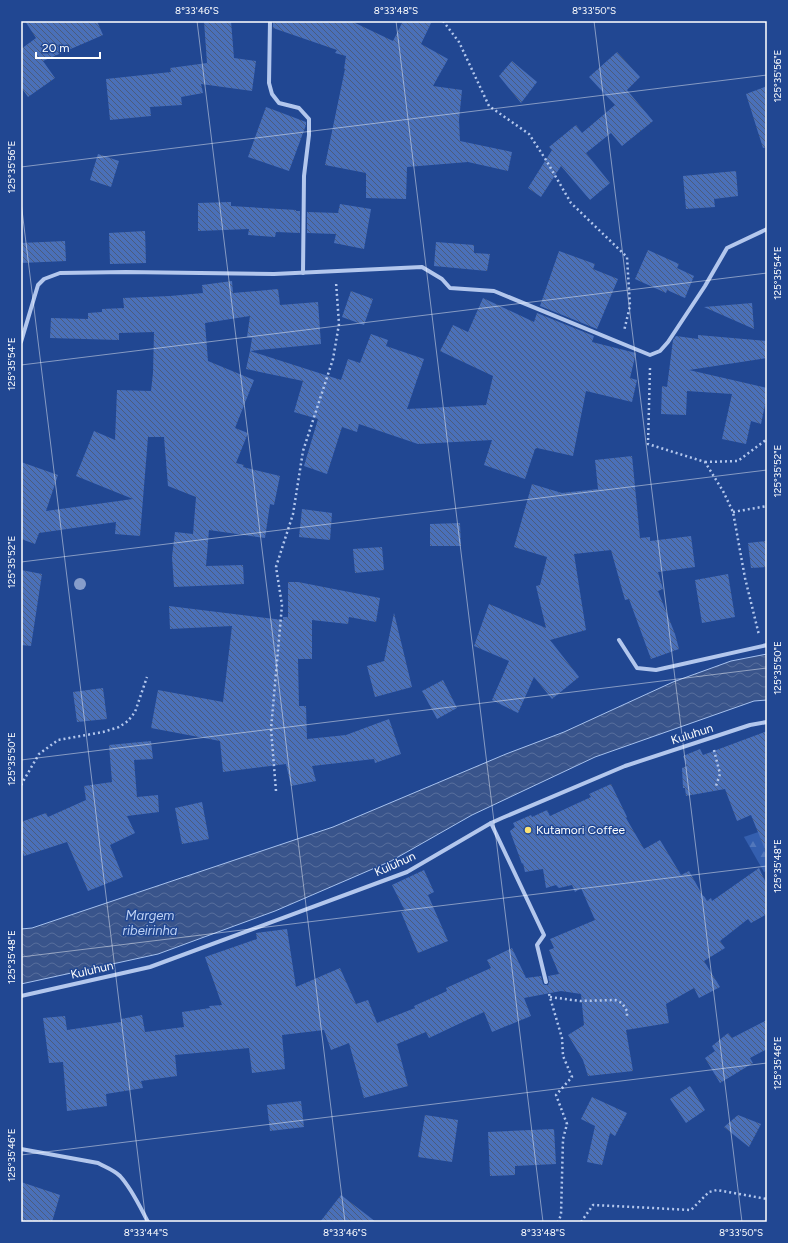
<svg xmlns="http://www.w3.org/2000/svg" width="788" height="1243" font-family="Figtree,sans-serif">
<defs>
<pattern id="forest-firs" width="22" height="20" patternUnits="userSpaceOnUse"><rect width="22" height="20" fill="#345faf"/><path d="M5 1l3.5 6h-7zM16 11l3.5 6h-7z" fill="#5277bb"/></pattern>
<pattern id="water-waves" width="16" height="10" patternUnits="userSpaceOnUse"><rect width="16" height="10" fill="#39548b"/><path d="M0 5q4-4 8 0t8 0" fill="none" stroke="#576e9c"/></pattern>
<pattern id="building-back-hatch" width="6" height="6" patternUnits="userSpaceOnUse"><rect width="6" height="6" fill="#4a70b9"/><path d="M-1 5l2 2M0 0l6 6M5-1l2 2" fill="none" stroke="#4b5c7d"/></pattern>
</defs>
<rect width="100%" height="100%" fill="#214792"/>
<path fill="url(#forest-firs)" d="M767 829V870L764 872 744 837Z"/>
<path fill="url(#water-waves)" stroke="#a6c1ee" d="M767 654V700L754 701 595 757 472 815 391 861 275 911 158 954 21 984V929L32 928 333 827 506 754 564 732 673 682 731 661Z"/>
<g fill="url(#building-back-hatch)">
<path d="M25 21H97L103 35 43 61 55 78 28 97 21 87V49L36 38Z"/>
<path d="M204 21H231L234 58 256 61 252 91 201 84 203 93 181 97 182 105 150 107 151 116 110 120 106 79 171 72 170 68 207 63Z"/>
<path d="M273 21H351L393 41 403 21H432L421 44 448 59 433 86 462 90 459 120 460 141 512 152 508 171 468 162 407 167 406 199 366 198V173L325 165 345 69H344L346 56 335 53 337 50 273 28Z"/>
<path d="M617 52 640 77 627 90 653 121 622 146 611 133 586 153 610 183 590 200 561 166 541 197 528 188 552 150 549 147 576 125 582 133 615 105 589 77Z"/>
<path d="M512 61 537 82 521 103 499 76Z"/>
<path d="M767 86V147L763 148 746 94Z"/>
<path d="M266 107 306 122V125L289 171 248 157Z"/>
<path d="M98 154 119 161 111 187 90 180Z"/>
<path d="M736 171 738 196 714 199 715 207 686 209 683 176Z"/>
<path d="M231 202V206L296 210V211H300V233L276 232 275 237 248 235 249 229 198 231V203Z"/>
<path d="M340 204 371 209 364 249 334 243 336 234 307 233V212L338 213Z"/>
<path d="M145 231 146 263 110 264 109 233Z"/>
<path d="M65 241 66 261 21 263V243Z"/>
<path d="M436 242 474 245V253L490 254 487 271 434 266Z"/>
<path d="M648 250 679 264 677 268 694 276 685 298 667 290 666 293 635 279Z"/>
<path d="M559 251 595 264 593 269 618 279 597 329 540 306Z"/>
<path d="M232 281 233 293 278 289 280 305 318 302 321 344 250 351 252 338 247 337 250 316 205 323 208 361 254 380 235 428 248 433 236 463 244 465 243 467 280 476 274 505 270 504 265 538 209 530 206 566 243 565 244 584 174 587 172 557 175 532 193 534 196 497 168 486 164 437H148L140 536 115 534 116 522 39 533 35 544 21 539V462L58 475 46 511 133 499 76 476 94 431 115 440 117 390 151 391 153 373 154 332 119 333V340L50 338 51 318 88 319V313L102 312V309L124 308 123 298 170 296 203 293 202 285Z"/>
<path d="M351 291 373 299 364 325 342 317Z"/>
<path d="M483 298 534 322 537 313 594 336 592 342 636 353 630 378 637 380 632 402 586 391 573 456 537 448 535 449 525 479 484 465 492 440 418 444 359 424 357 432 342 427 327 474 304 466 318 419 294 412 303 381 246 369 250 351 341 380 348 359 360 363 371 334 388 340 386 346 424 359 407 409 486 405 493 376 440 351 453 325 468 332Z"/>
<path d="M752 303 754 329 704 307Z"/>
<path d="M698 335 767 341V358L689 370 767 388V395L761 424 751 421 746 444 722 439 732 394 687 391 686 415 661 414 662 386 667 387 673 340 676 336 698 339Z"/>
<path d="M632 456 640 538 650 537V541L691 536 695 567 658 572 663 589 658 591 675 634 679 649 651 659 629 599 625 600 611 550 574 554 586 630 550 640 579 677 552 699 534 677 518 713 492 700 509 661 474 646 489 604 546 628 536 586 540 585 547 557 514 547 532 484 562 493 598 489 595 460Z"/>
<path d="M302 509 332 513 330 540 299 537Z"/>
<path d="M460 523 461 546H430V524Z"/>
<path d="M767 541V567L751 568 748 543Z"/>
<path d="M382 547 384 570 355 573 353 549Z"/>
<path d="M21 570 42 574 31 646 21 645Z"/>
<path d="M728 574 735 617 702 623 695 580Z"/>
<path d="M288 582H298L380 598 376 622 349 617 348 624 312 620V659H298L299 706H306L307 739 346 735 389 719 401 754 375 763 374 759 312 766 316 781 291 786 286 764 223 772 220 741 151 728 158 690 223 702 232 626 170 629 169 606 283 620V617H288Z"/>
<path d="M394 613 412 687 375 697 367 666 384 661Z"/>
<path d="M443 680 457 708 437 719 422 691Z"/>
<path d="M103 688 107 719 77 722 73 692Z"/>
<path d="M767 731V852H766L751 815 737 821 725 789 686 796 685 788H683L682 768 687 766 683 756 700 749 703 755Z"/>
<path d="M151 741 153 759 134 760 137 797 158 795 159 812 127 816 135 833 110 845 123 877 88 891 67 842 24 856 21 846V822L46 813 48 817 86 800 84 786 112 782 109 745Z"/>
<path d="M611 784 627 817 626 818 644 849 660 840 681 875 689 871 703 896H704L707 901 711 898 712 901 759 868 767 885V914L751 923 748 919 720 941 725 948 704 961 720 987 699 998 694 988 666 1004 669 1023 626 1030 633 1071 588 1076 583 1060 568 1035 584 1025 581 994 561 991 524 998 531 1016 492 1032 484 1012 429 1038 426 1032 397 1044 408 1086 364 1098 349 1043 331 1050 324 1030 282 1035 285 1069 252 1073 249 1048 175 1055 177 1076 141 1081 143 1088 106 1094 107 1106 67 1111 63 1062 49 1063 43 1018 65 1016 67 1030 121 1022V1019L142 1015 145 1032 184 1027 182 1012 210 1008 209 1006 222 1005 205 957 257 939 256 933 287 929 296 987 340 968 356 1004 368 1000 377 1023 415 1008 414 1006 447 991 446 988 491 968 487 960 512 948 526 978 541 976 543 984 545 985H548L549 982 548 976 559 974 549 950 554 948 550 939 595 920 581 888 575 892 572 885 559 888 556 885 546 888 543 869 525 872 523 863 522 864 510 831 515 827 513 823 531 815 532 817 547 810 550 816 591 797 589 794Z"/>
<path d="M202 802 209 839 182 844 175 808Z"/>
<path d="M424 870 434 892 428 895 448 941 418 953 401 912 405 911 392 885Z"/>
<path d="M767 1020V1049L750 1058 753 1063 720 1083 705 1058 715 1051 712 1046 728 1033 732 1038Z"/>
<path d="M690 1086 705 1110 686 1123 670 1099Z"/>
<path d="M592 1097 627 1113 615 1136 610 1133 602 1165 587 1162 595 1126 581 1119Z"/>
<path d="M301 1101 304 1127 270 1131 267 1105Z"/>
<path d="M425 1115 458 1120 452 1162 418 1157Z"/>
<path d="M738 1115 761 1124 749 1147 724 1127Z"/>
<path d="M554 1129 556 1164 515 1166V1175L490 1176 488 1132Z"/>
<path d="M21 1182 60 1195 52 1222H21Z"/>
<path d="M341 1195 376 1222H320Z"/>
</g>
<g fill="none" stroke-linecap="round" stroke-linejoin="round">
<g stroke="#b3c7ed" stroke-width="2.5" stroke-dasharray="2 3" stroke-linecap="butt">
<path d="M443 21 459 42 489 106 529 134 546 160 571 203 627 257 630 306 624 331"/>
<path d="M650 368 648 444 705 462 723 491 733 512 745 578 759 635"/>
<path d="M705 462 738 461 767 439"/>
<path d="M733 512 767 506"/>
<path d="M714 750 720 774 716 786"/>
<path d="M21 785 39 754 58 740 103 732 119 727 128 721 135 712 147 677"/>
<path d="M276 791 271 729 282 605 276 567 293 514 303 451 333 359 339 324 336 282"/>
<path d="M549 994 562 1038 563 1056 572 1077 556 1095 567 1124 563 1139 561 1215 558 1222"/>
<path d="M550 997 580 1001 615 1000 622 1003 627 1011V1018"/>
<path d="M581 1222 593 1205 691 1210 709 1192 717 1190 767 1199"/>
</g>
<g stroke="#b3c7ed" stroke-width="4">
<path d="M270 21 269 83 272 94 279 103 299 108 309 119V135L304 176 303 273"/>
<path d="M21 342 38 285 44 279 60 273 126 272 274 274 422 267 442 279 450 288 494 291 650 355 660 351 668 342 705 286 727 248 767 229"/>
<path d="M619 640 637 668 656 670 767 645"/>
<path d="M491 823 544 935 537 945 546 982"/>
<path d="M21 996 150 967 407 872 491 823 502 818 625 766 750 725 767 722"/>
<path d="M21 1149 98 1163C105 1167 114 1170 120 1176 132 1189 140 1207 148 1222"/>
</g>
</g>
<circle fill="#869dcb" cx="80" cy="584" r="6"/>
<path fill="none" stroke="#fff" stroke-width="1" stroke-opacity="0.45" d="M197 21 345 1222M396 21 543 1222M594 21 742 1222M21 167 767 75M21 202 146 1222M21 365 767 273M21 562 767 470M21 760 767 668M21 957 767 866M21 1155 767 1063"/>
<circle fill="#fae174" stroke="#214792" stroke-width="1.5" cx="528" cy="830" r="4"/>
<g text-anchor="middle" stroke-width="3" stroke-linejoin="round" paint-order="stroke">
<g font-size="12" fill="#fff" stroke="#214792">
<text transform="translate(692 734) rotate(-18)" y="4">Kuluhun</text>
<text transform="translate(395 864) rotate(-24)" y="4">Kuluhun</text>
<text transform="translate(92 970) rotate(-13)" y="4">Kuluhun</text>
</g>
<g font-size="12" fill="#fff" stroke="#214792" text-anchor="start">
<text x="536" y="834">Kutamori Coffee</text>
</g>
<g font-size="13" font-style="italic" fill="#bfd2f4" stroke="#214792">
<text x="150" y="920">Margem<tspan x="150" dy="15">ribeirinha</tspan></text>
</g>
</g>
<rect width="788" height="1243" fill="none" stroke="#214792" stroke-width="44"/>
<path d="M36 52v6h64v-6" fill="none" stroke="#ffffff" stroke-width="2"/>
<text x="42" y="52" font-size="12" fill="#ffffff" stroke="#214792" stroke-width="3" paint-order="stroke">20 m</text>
<rect x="22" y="22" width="744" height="1199" fill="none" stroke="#fff" stroke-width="1.5"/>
<g font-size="10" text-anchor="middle" fill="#fff">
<text x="197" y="14">8°33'46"S</text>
<text x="396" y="14">8°33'48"S</text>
<text x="594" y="14">8°33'50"S</text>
<text transform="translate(777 76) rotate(-90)" y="4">125°35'56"E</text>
<text transform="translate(11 167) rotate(-90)" y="4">125°35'56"E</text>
<text transform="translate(777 273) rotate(-90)" y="4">125°35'54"E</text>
<text transform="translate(11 364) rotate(-90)" y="4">125°35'54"E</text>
<text transform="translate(777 471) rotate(-90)" y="4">125°35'52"E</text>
<text transform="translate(11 562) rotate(-90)" y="4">125°35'52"E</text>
<text transform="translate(777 668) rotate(-90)" y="4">125°35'50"E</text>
<text transform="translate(11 759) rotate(-90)" y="4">125°35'50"E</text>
<text transform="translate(777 866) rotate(-90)" y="4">125°35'48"E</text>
<text transform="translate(11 957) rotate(-90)" y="4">125°35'48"E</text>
<text transform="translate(777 1063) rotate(-90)" y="4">125°35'46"E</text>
<text transform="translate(11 1155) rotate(-90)" y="4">125°35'46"E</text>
<text x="146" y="1236">8°33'44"S</text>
<text x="345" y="1236">8°33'46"S</text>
<text x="543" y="1236">8°33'48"S</text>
<text x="741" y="1236">8°33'50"S</text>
</g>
</svg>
